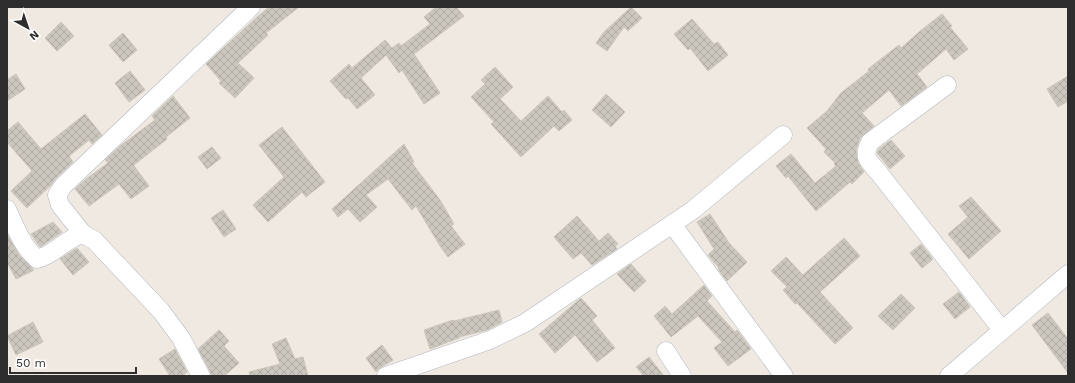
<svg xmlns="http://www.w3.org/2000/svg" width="1075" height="383" font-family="'Work Sans',sans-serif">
<defs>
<pattern id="building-cross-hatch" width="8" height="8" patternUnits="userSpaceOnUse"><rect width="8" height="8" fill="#cbc7bf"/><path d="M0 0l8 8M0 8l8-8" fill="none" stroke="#afaba4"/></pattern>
</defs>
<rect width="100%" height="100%" fill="#efe9e1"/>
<g fill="url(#building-cross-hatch)" stroke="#cbc5ba">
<path d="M269 7H299L266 33 268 35 238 63 254 78 235 98 219 83 221 81 206 64 256 18Z"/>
<path d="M436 7H456L464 16 414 54 440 93 424 104 402 70 399 73 386 55 361 78 375 95 357 109 348 98 346 99 330 81 349 64 352 68 385 40 392 48 399 43 401 46 430 24 424 17Z"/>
<path d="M631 7 642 18 628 31 624 27 607 51 596 43 604 32Z"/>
<path d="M942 14 952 26 950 27 968 49 954 60 946 49 917 74 927 87 901 106 889 90 862 113 874 126 860 138 856 150 858 163 864 172 852 184 850 182 816 211 788 176 786 178 776 166 791 154 815 183 836 166 834 164 835 163 824 152 826 149 807 128 827 111 841 93 869 71 868 69 899 45 901 48 919 32Z"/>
<path d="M692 19 714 44 718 42 728 55 708 71 690 48 688 50 674 34Z"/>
<path d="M61 22 74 36 57 51 45 38Z"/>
<path d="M123 33 137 50 123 62 109 45Z"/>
<path d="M495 67 513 87 500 99 521 121 548 96 562 112 564 110 572 120 559 131 554 126 521 157 491 124 494 122 471 97 485 84 481 80Z"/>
<path d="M130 71 145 90 129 102 115 83Z"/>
<path d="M16 74 25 89 7 101V80Z"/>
<path d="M1068 76V101L1058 107 1047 89Z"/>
<path d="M606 94 625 112 611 127 592 110Z"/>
<path d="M173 96 190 118 166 137 167 139 134 165V166L149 186 131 199 119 184 89 206 75 189 86 179 108 163 105 160 120 146 155 120 152 116Z"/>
<path d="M85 114 102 135 92 144 89 140 69 156 73 162 56 178 51 185 27 208 11 191 32 171 7 142V131L18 122 41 149Z"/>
<path d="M282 127 325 182 306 197 302 192 268 222 253 205 284 177 259 145Z"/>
<path d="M891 140 905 156 890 169 877 153 879 149Z"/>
<path d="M404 144 414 162 412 163 440 200 454 224 451 226 465 244 448 257 440 246 416 206 412 210 388 179 366 195 377 207 360 222 348 209 338 217 332 209Z"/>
<path d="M212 147 221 158 207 169 198 157Z"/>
<path d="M971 197 1001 231 969 259 948 234 968 217 959 206Z"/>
<path d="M223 210 236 229 224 237 211 218Z"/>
<path d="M710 214 729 243 747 262 727 281 718 269 719 268 708 255 714 249 697 222Z"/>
<path d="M577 216 599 241 608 233 618 244 615 246 617 249 592 265 581 253 573 259 554 237Z"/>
<path d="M53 222 62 232 40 247 31 234Z"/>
<path d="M7 234 19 255 34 270 16 279 7 262Z"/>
<path d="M844 238 860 256 820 292 853 328 835 344 797 303 795 304 783 290 787 287 771 271 786 257 803 275Z"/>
<path d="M921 244 932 258V260L922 268 910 253Z"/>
<path d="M77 248 89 262 73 275 60 259Z"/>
<path d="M631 264 646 281 634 292 617 274Z"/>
<path d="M704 285 712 296 707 301 735 332 737 330 751 349 728 366 714 348 722 342 698 316 671 337 654 316 665 306 672 314Z"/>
<path d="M959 292 970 307 955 319 943 304Z"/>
<path d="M901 294 915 308 893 330 878 316Z"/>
<path d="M581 298 597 316 592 320 615 348 597 362 575 335 555 353 539 334Z"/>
<path d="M499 310 502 322 487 330 459 337V338L430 349 424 330 453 320 454 321Z"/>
<path d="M1048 313 1068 339V373L1032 325Z"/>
<path d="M33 322 43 342 16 355 7 336Z"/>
<path d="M219 330 229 341 224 346 239 363 224 376H211L210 371 198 349Z"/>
<path d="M286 338 295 359 303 357 308 376H250L249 372 280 364 272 344Z"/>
<path d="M382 345 393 360 378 369 376 372 366 358Z"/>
<path d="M175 349 187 372 182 376H170L159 359Z"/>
<path d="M649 357 664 376H644L636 367Z"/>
</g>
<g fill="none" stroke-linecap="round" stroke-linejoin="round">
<defs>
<g id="minor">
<path d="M947 85 870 142C862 159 869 161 879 173L1002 330"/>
<path d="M7 209C15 226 22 246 37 259 54 255 66 238 83 234L94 240 161 311 181 338 201 376"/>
<path d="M672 224 784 376"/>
<path d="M83 234 60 205 57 195 63 186 251 7"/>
<path d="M666 351 682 376"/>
<path d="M386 376 490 340 525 323 693 210 783 135"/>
<path d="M949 376 1068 274"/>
</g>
</defs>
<use href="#minor" stroke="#b4b7c1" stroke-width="19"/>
<use href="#minor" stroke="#fff" stroke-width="18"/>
</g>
<rect width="1075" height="383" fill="none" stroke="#2e2e2e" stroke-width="16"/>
<g transform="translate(28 28) rotate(140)" stroke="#ffffff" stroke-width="3" paint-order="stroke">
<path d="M0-3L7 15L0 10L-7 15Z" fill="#2e2e2e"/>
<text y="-6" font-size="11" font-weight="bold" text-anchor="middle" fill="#2e2e2e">N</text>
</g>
<path d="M10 367v6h126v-6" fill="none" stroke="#2e2e2e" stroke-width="2"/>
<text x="16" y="367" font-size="12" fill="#2e2e2e" stroke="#ffffff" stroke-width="3" paint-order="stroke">50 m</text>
</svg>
